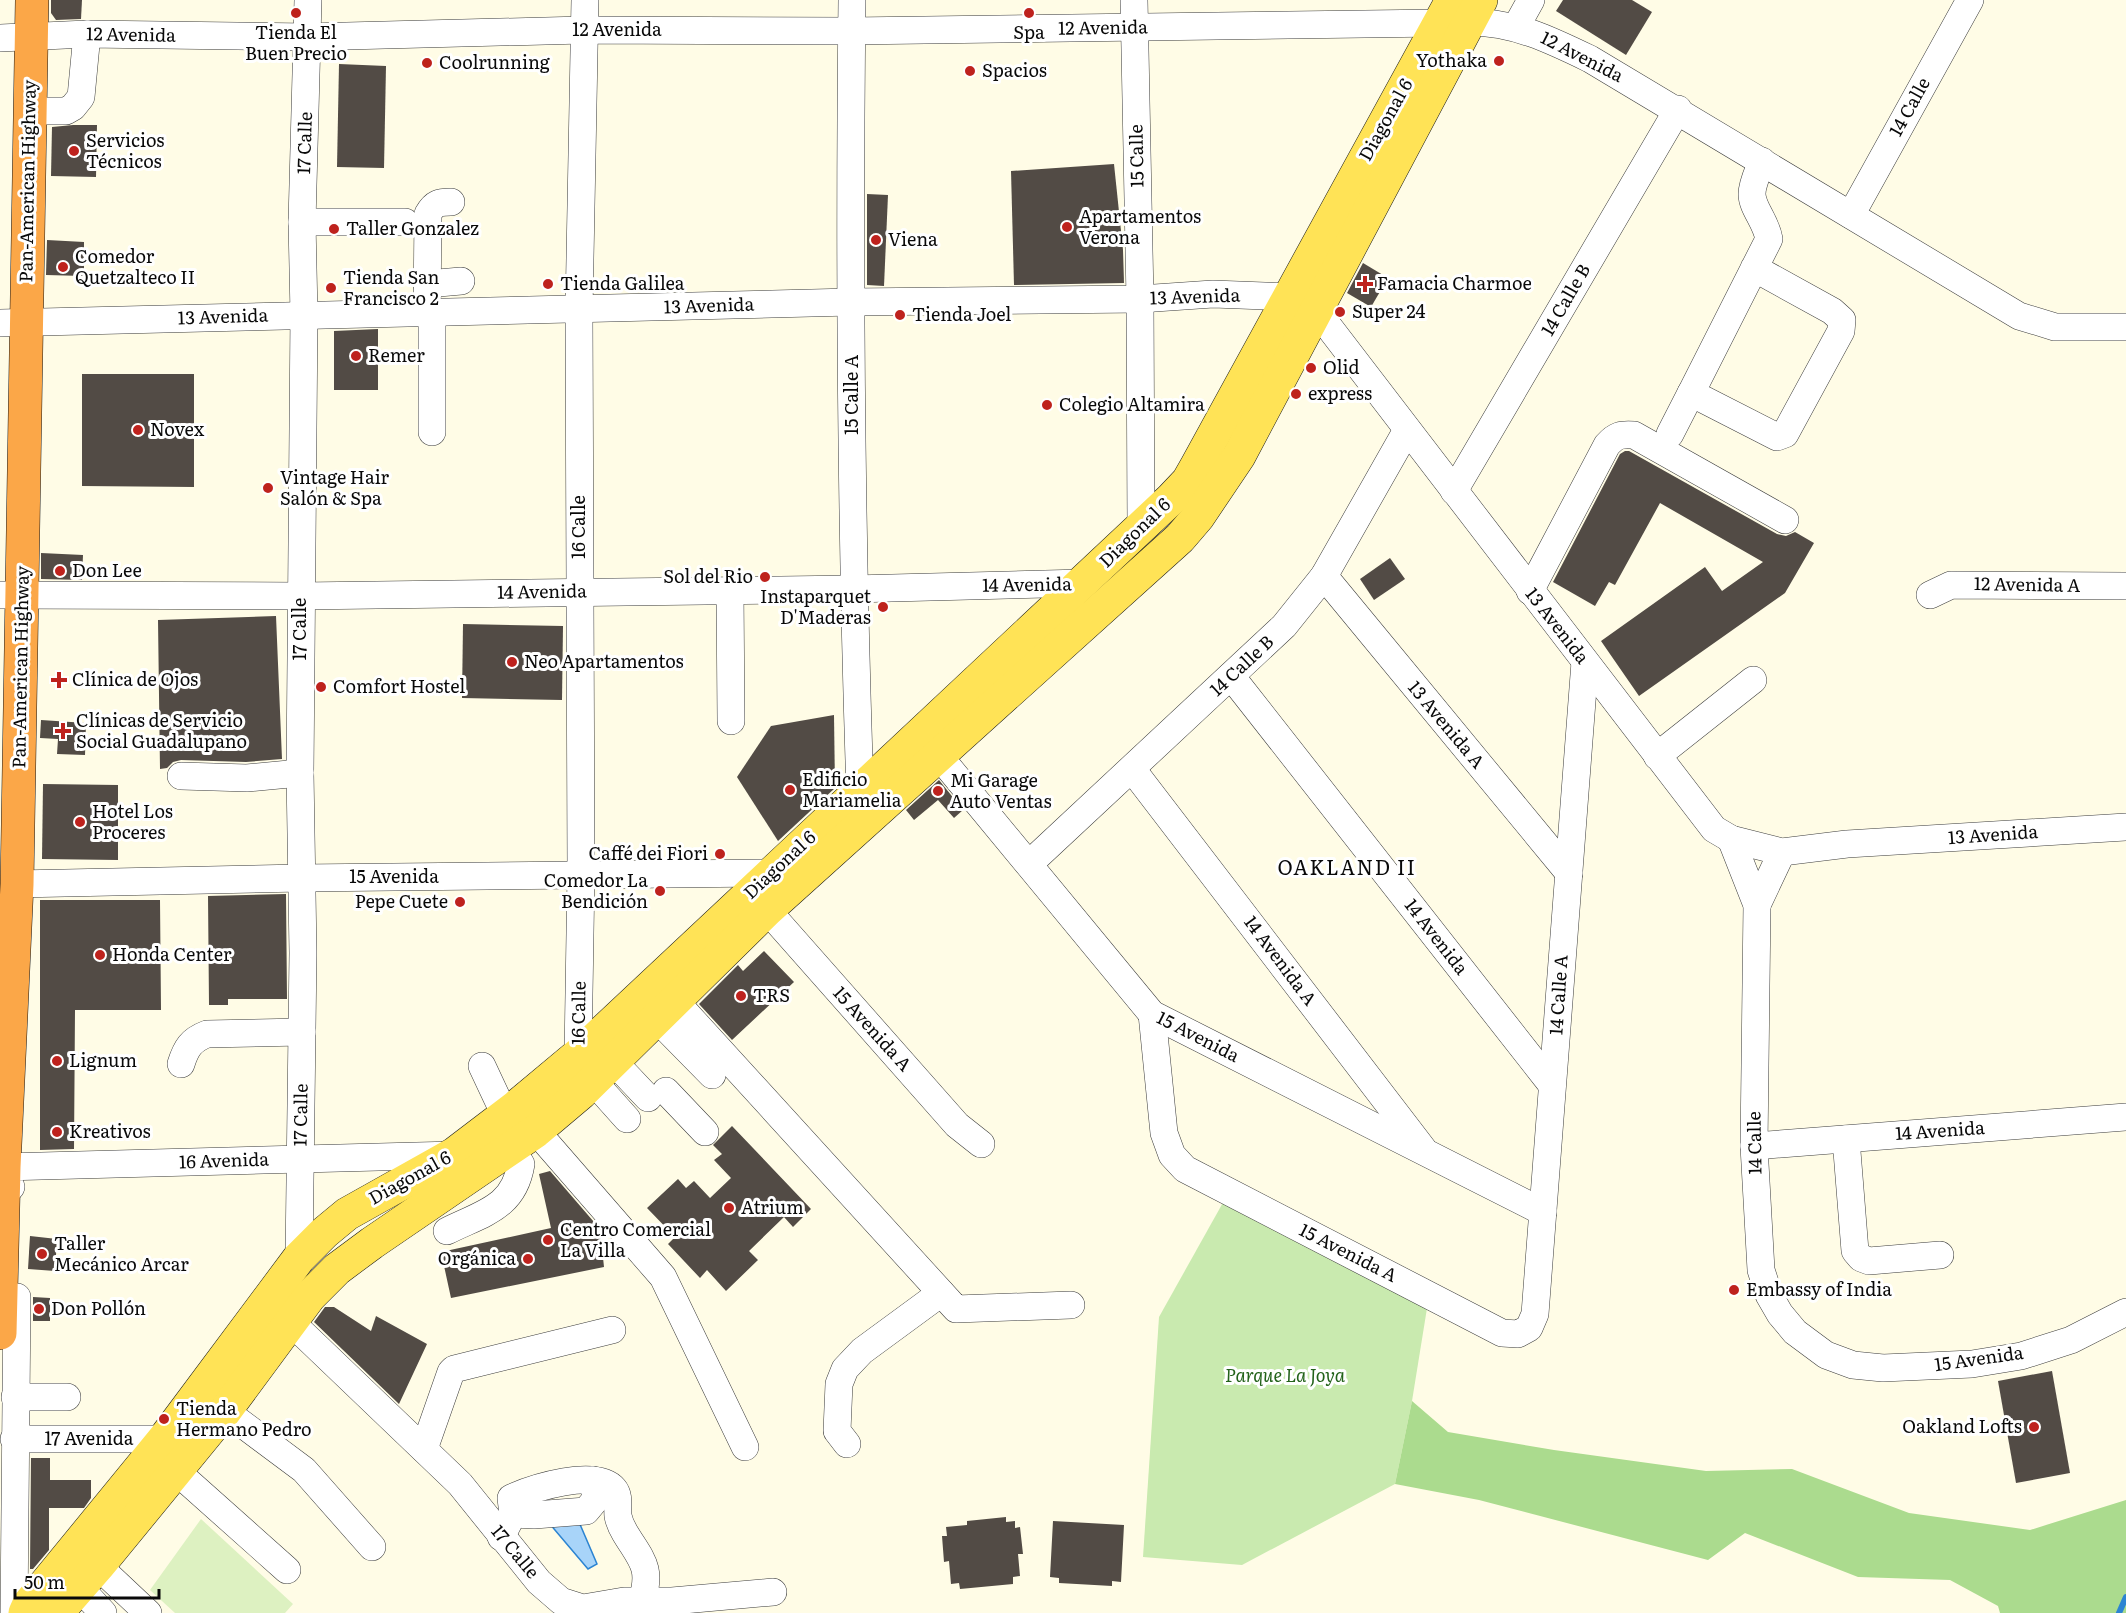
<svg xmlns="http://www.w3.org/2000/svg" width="2126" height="1613" font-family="Literata,serif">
<rect width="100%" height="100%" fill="#fffce6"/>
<path fill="#c9eaaf" d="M1225 1199 1428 1302 1412 1401 1395 1484 1242 1565 1143 1557 1159 1317Z"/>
<path fill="#abdb8e" d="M1412 1401 1448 1432 1554 1450 1706 1471 1792 1469 1909 1513 2030 1530 2126 1500V1613H2000L1998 1606 1950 1580 1858 1577 1745 1533 1708 1560 1479 1500 1395 1484Z"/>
<path fill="#ddf1c1" d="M201 1519 293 1604 285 1613H175L150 1590Z"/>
<path fill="#a8d4f9" stroke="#2c84d2" stroke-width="1.5" d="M576 1515 597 1564 588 1569 549 1523Z"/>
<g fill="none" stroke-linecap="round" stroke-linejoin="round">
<path stroke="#2c84d2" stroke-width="6" d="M2119 1613 2126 1597"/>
</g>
<g fill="#524b45">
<path d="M51 0H82L81 19 56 20 51 13Z"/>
<path d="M1563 0H1632L1652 12 1626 55 1556 11Z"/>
<path d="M339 64 386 66 384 168 337 167Z"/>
<path d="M73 125H97L96 177 51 176 52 127Z"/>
<path d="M1114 164 1123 250 1124 283 1014 285 1011 171Z"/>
<path d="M867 194 888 195 884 286 867 285Z"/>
<path d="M47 240 84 242V276L46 275Z"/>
<path d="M1363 263 1388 278 1371 307 1347 293Z"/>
<path d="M378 329V390H334V331Z"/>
<path d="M82 374H194V487L82 486Z"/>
<path d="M1625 451H1629L1777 534 1786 536 1795 532 1814 543 1785 593 1639 696 1601 641 1705 567 1722 591 1763 562 1660 503 1615 585 1609 582 1595 606 1553 582 1620 454Z"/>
<path d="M41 553 83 555 82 580 41 579Z"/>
<path d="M1390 558 1405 579 1374 600 1360 579Z"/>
<path d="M276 616 282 759 246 762 181 760 173 762 167 768 160 769 158 620Z"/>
<path d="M463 624 563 626 562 700 462 698Z"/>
<path d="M834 715 835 788 778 841 737 777 771 726Z"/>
<path d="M41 720 86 723 85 755 57 754 58 739 40 738Z"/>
<path d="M939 780 963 810 954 818 938 800 914 820 906 810Z"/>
<path d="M43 784 118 785V860L42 859Z"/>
<path d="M286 894 287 999H228V1005H209L208 896Z"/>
<path d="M40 900H160L161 1010H75L74 1149 40 1150Z"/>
<path d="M764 951 794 982 732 1040 699 1004 738 965 743 971Z"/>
<path d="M732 1126 811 1209 793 1227 784 1217 749 1251 758 1260 726 1291 707 1270 700 1278 668 1244 675 1237 647 1208 678 1179 686 1188 694 1181 710 1198 731 1178 714 1160 722 1154 713 1145Z"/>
<path d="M550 1171 600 1229 604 1267 451 1298 441 1252 551 1228 539 1174Z"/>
<path d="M30 1236 57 1239 55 1271 28 1269Z"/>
<path d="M33 1297 50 1298V1321H33Z"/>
<path d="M325 1307H334L371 1331 376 1316 427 1344 399 1404 314 1322Z"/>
<path d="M2052 1371 2070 1473 2016 1483 1998 1381Z"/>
<path d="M31 1458H50V1480H91V1498L84 1508H49V1550L33 1569H30Z"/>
<path d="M1006 1517V1522L1015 1521V1528L1020 1527 1023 1554H1018L1020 1576 1013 1577V1584L960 1589 959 1583 951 1584 949 1561 944 1562 942 1536H947L946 1527 967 1525V1521Z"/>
<path d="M1053 1521 1124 1525 1121 1582 1112 1581V1586L1059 1583V1578L1050 1577Z"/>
</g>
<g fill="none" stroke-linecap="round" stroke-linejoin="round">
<defs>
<g id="minor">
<path d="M852 0C849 264 851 527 860 791"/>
<path d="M1134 0 1140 299 1141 528"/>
<path d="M1470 22C1514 22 1551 40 1590 59L2019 316 2055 327H2126"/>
<path d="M1516 27 1531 0"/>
<path d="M0 38 87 34 308 37 583 30 851 31 1440 23"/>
<path d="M30 111H66L73 107 81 97 87 34"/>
<path d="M1851 215 1970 0"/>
<path d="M302 222H405"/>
<path d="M1754 268 1832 311 1842 320 1841 331 1785 434 1777 437 1691 393 1769 239C1766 221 1752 208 1752 194 1752 183 1759 170 1762 161"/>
<path d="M427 284 461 281"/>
<path d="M427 313 428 214C434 203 439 202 451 202"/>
<path d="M432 313V432"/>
<path d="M0 323 851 302 1140 299 1213 294 1290 297 1316 310 1714 829 1731 839 1782 852 1847 844 2126 827"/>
<path d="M1670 434 1691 393"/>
<path d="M1454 491 1678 109"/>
<path d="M1324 576 1569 873"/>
<path d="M730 590 731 721"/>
<path d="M1530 591 1607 445C1616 435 1621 434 1634 435L1785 520"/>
<path d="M0 595 301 596 853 589 1083 583"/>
<path d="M1930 595 1951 585 2126 586"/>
<path d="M1231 676 1552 1085"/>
<path d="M939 756 1152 1014 1543 1212"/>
<path d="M1657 756 1753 680"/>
<path d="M1132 769 1423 1149"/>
<path d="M181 776 247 778 300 773"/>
<path d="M1731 839 1757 905 1754 1146 1761 1270 1769 1295 1780 1314 1795 1332 1826 1355 1853 1365 1883 1368 1972 1364 2021 1356 2071 1340 2126 1312"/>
<path d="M1029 864 1284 626 1324 576 1407 430"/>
<path d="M17 884 301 878 771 873"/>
<path d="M1757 905 1782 852"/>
<path d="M767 910 957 1125 981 1144"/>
<path d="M675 1001 956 1309 1071 1305"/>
<path d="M1152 1014 1164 1133 1172 1155 1185 1169 1502 1333 1518 1334 1529 1328 1535 1314 1585 662"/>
<path d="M657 1019 712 1075"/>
<path d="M578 1055 581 873 579 310 585 0"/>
<path d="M614 1062 648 1098"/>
<path d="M181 1064C186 1048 191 1040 207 1034L302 1032"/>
<path d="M482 1066 505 1115"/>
<path d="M593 1081 627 1119"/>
<path d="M666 1091 705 1132"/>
<path d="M536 1131 663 1277 745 1447"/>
<path d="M1846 1139 1855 1251 1861 1258 1869 1261 1940 1255"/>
<path d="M1754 1146 2126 1117"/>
<path d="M11 1187 4 1167 455 1155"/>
<path d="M447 1231C483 1213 514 1208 521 1164L509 1149"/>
<path d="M299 1258 303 953 300 773 304 314 302 222 308 0"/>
<path d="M275 1311 296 1327 460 1484 539 1582 561 1601 583 1608 624 1601H672L773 1592"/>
<path d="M15 1397H67"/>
<path d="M225 1411 304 1470 372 1547"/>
<path d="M14 1439H164"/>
<path d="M847 1444 837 1431 839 1384 845 1369 862 1351 941 1293"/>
<path d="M424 1449 451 1372 454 1369 612 1330"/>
<path d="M176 1471 287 1570"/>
<path d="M513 1514 534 1515 586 1511 596 1499 593 1480"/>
<path d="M501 1537 513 1514 511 1498C533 1488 596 1468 614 1489 620 1496 617 1507 618 1516 619 1521 622 1528 625 1533 642 1561 652 1567 642 1601"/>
<path d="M98 1566 148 1613"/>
<path d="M79 1587 103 1613"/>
<path d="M14 1613 17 1297"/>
</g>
<g id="major">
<path d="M25 1613 29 1604 164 1439 299 1258 324 1233 347 1214 454 1154 517 1106 578 1055 1171 499 1188 481 1196 467 1452 0"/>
<path d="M57 1613 98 1566 225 1411 310 1296 337 1269 372 1243 536 1131 581 1093 767 910 1180 538 1198 517 1239 456 1481 0"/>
</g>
<path id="highway" d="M0 1333 4 1167 17 884 32 0"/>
</defs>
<use href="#minor" stroke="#3c3c3c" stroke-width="28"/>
<use href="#major" stroke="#1a1a1a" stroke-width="34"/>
<use href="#highway" stroke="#1a1a1a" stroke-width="34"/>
<use href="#minor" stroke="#fff" stroke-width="27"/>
<use href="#major" stroke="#ffe356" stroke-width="33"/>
<use href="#highway" stroke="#fba748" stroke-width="33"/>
</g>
<g fill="#be221d" stroke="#fff" stroke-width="2">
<circle cx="296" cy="13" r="6"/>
<circle cx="1029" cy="13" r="6"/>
<circle cx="1499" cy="61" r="6"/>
<circle cx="427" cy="63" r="6"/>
<circle cx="970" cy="71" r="6"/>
<circle cx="74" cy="151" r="6"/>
<circle cx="1067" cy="227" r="6"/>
<circle cx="334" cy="229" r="6"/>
<circle cx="876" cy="240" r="6"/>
<circle cx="63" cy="267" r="6"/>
<circle cx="548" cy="284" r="6"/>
<path d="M1362 275h6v6h6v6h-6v6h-6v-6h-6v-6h6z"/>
<circle cx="331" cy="288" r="6"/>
<circle cx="1340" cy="312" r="6"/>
<circle cx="900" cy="315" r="6"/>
<circle cx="356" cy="356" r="6"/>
<circle cx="1311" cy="368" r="6"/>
<circle cx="1296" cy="394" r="6"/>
<circle cx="1047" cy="405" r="6"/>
<circle cx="138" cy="430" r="6"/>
<circle cx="268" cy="488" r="6"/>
<circle cx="60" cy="571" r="6"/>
<circle cx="765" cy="577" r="6"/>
<circle cx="883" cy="607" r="6"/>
<circle cx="512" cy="662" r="6"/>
<path d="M56 671h6v6h6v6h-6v6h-6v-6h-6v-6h6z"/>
<circle cx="321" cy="687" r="6"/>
<path d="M60 722h6v6h6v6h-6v6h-6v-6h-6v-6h6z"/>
<circle cx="790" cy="790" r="6"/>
<circle cx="938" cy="791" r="6"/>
<circle cx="80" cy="822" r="6"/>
<circle cx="720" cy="854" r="6"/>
<circle cx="660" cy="891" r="6"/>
<circle cx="460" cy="902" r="6"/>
<circle cx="100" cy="955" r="6"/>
<circle cx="741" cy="996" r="6"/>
<circle cx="57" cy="1061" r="6"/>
<circle cx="57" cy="1132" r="6"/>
<circle cx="729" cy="1208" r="6"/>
<circle cx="548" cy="1240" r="6"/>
<circle cx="42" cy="1254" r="6"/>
<circle cx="528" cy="1259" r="6"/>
<circle cx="1734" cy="1290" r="6"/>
<circle cx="39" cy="1309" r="6"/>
<circle cx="164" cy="1419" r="6"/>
<circle cx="2034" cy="1427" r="6"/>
</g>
<g text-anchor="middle" stroke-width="6" stroke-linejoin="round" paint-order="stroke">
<g font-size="18" fill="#090909" stroke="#fff">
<text transform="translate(1103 28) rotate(-1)" y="6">12 Avenida</text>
<text x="617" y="36">12 Avenida</text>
<text transform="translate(131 35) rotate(1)" y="6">12 Avenida</text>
<text transform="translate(1582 57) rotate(27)" y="6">12 Avenida</text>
<text transform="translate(1910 107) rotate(-61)" y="6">14 Calle</text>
<text transform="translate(1386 120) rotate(-61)" y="6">Diagonal 6</text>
<text transform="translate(305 143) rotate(-88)" y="6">17 Calle</text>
<text transform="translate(1137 156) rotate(-91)" y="6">15 Calle</text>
<text transform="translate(28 181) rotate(-89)" y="6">Pan-American Highway</text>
<text transform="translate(1195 297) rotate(-2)" y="6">13 Avenida</text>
<text transform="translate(1566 300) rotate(-60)" y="6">14 Calle B</text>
<text transform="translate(709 306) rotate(-2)" y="6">13 Avenida</text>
<text transform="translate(223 317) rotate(-2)" y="6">13 Avenida</text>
<text transform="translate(852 395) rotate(-90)" y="6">15 Calle A</text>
<text transform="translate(579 527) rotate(-90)" y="6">16 Calle</text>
<text transform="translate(1135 533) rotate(-44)" y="6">Diagonal 6</text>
<text transform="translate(1027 585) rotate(-1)" y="6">14 Avenida</text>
<text transform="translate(2027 585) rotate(1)" y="6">12 Avenida A</text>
<text transform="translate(542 592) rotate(-1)" y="6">14 Avenida</text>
<text transform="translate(1557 626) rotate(52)" y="6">13 Avenida</text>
<text transform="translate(300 629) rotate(-90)" y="6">17 Calle</text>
<text transform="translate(1242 666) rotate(-43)" y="6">14 Calle B</text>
<text transform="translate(21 667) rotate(-89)" y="6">Pan-American Highway</text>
<text transform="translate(1446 725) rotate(50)" y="6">13 Avenida A</text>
<text transform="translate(1993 835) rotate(-4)" y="6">13 Avenida</text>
<text transform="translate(780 865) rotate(-43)" y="6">Diagonal 6</text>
<text x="394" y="883">15 Avenida</text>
<text transform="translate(1436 937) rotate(52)" y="6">14 Avenida</text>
<text transform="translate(1280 961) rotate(53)" y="6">14 Avenida A</text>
<text transform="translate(1559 995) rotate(-86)" y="6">14 Calle A</text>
<text transform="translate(579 1013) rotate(-89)" y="6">16 Calle</text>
<text transform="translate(872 1029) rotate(48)" y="6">15 Avenida A</text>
<text transform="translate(1198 1037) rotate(27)" y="6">15 Avenida</text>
<text transform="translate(301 1115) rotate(-89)" y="6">17 Calle</text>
<text transform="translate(1940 1131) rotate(-4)" y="6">14 Avenida</text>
<text transform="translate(1755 1143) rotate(-91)" y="6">14 Calle</text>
<text transform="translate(224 1161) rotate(-2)" y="6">16 Avenida</text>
<text transform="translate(410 1178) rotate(-29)" y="6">Diagonal 6</text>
<text transform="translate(1348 1253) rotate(27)" y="6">15 Avenida A</text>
<text transform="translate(1979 1359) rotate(-8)" y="6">15 Avenida</text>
<text x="89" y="1445">17 Avenida</text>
<text transform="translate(515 1552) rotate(50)" y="6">17 Calle</text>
</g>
<g font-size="18" fill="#090909" stroke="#fff" text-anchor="start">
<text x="296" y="39" text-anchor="middle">Tienda El<tspan x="296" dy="21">Buen Precio</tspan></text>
<text x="1029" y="39" text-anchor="middle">Spa</text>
<text x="1487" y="67" text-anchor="end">Yothaka</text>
<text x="439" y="69">Coolrunning</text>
<text x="982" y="77">Spacios</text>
<text x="86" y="147">Servicios<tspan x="86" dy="21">Técnicos</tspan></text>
<text x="1079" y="223">Apartamentos<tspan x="1079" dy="21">Verona</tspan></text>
<text x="346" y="235">Taller Gonzalez</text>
<text x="888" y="246">Viena</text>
<text x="75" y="263">Comedor<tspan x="75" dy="21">Quetzalteco II</tspan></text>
<text x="343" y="284">Tienda San<tspan x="343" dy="21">Francisco 2</tspan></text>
<text x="560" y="290">Tienda Galilea</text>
<text x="1377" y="290">Famacia Charmoe</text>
<text x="1352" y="318">Super 24</text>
<text x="912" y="321">Tienda Joel</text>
<text x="368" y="362">Remer</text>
<text x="1323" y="374">Olid</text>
<text x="1308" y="400">express</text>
<text x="1059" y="411">Colegio Altamira</text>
<text x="150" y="436">Novex</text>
<text x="280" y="484">Vintage Hair<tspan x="280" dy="21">Salón &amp; Spa</tspan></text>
<text x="72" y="577">Don Lee</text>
<text x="753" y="583" text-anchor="end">Sol del Rio</text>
<text x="871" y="603" text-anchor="end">Instaparquet<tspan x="871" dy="21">D'Maderas</tspan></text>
<text x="524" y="668">Neo Apartamentos</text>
<text x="72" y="686">Clínica de Ojos</text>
<text x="333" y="693">Comfort Hostel</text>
<text x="76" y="727">Clínicas de Servicio<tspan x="76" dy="21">Social Guadalupano</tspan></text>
<text x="802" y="786">Edificio<tspan x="802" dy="21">Mariamelia</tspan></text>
<text x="950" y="787">Mi Garage<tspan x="950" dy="21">Auto Ventas</tspan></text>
<text x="92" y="818">Hotel Los<tspan x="92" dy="21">Proceres</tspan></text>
<text x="708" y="860" text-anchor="end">Caffé dei Fiori</text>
<text x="648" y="887" text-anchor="end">Comedor La<tspan x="648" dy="21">Bendición</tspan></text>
<text x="448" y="908" text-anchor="end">Pepe Cuete</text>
<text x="112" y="961">Honda Center</text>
<text x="753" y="1002">TRS</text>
<text x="69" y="1067">Lignum</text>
<text x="69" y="1138">Kreativos</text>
<text x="741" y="1214">Atrium</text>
<text x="560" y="1236">Centro Comercial<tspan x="560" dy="21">La Villa</tspan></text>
<text x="54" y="1250">Taller<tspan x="54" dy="21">Mecánico Arcar</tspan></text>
<text x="516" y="1265" text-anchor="end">Orgánica</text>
<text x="1746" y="1296">Embassy of India</text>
<text x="51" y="1315">Don Pollón</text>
<text x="176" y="1415">Tienda<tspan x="176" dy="21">Hermano Pedro</tspan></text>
<text x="2022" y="1433" text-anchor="end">Oakland Lofts</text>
</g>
<g font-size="18" font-style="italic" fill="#226219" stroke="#fff">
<text x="1285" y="1382">Parque La Joya</text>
</g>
<g font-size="20" letter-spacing="1.5" fill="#090909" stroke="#fff">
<text x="1347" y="875">OAKLAND II</text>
</g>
</g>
<path d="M15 1589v9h144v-9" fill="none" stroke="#090909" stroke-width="3"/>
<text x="24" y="1589" font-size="18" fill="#090909" stroke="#ffffff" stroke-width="4.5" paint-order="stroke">50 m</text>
</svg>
